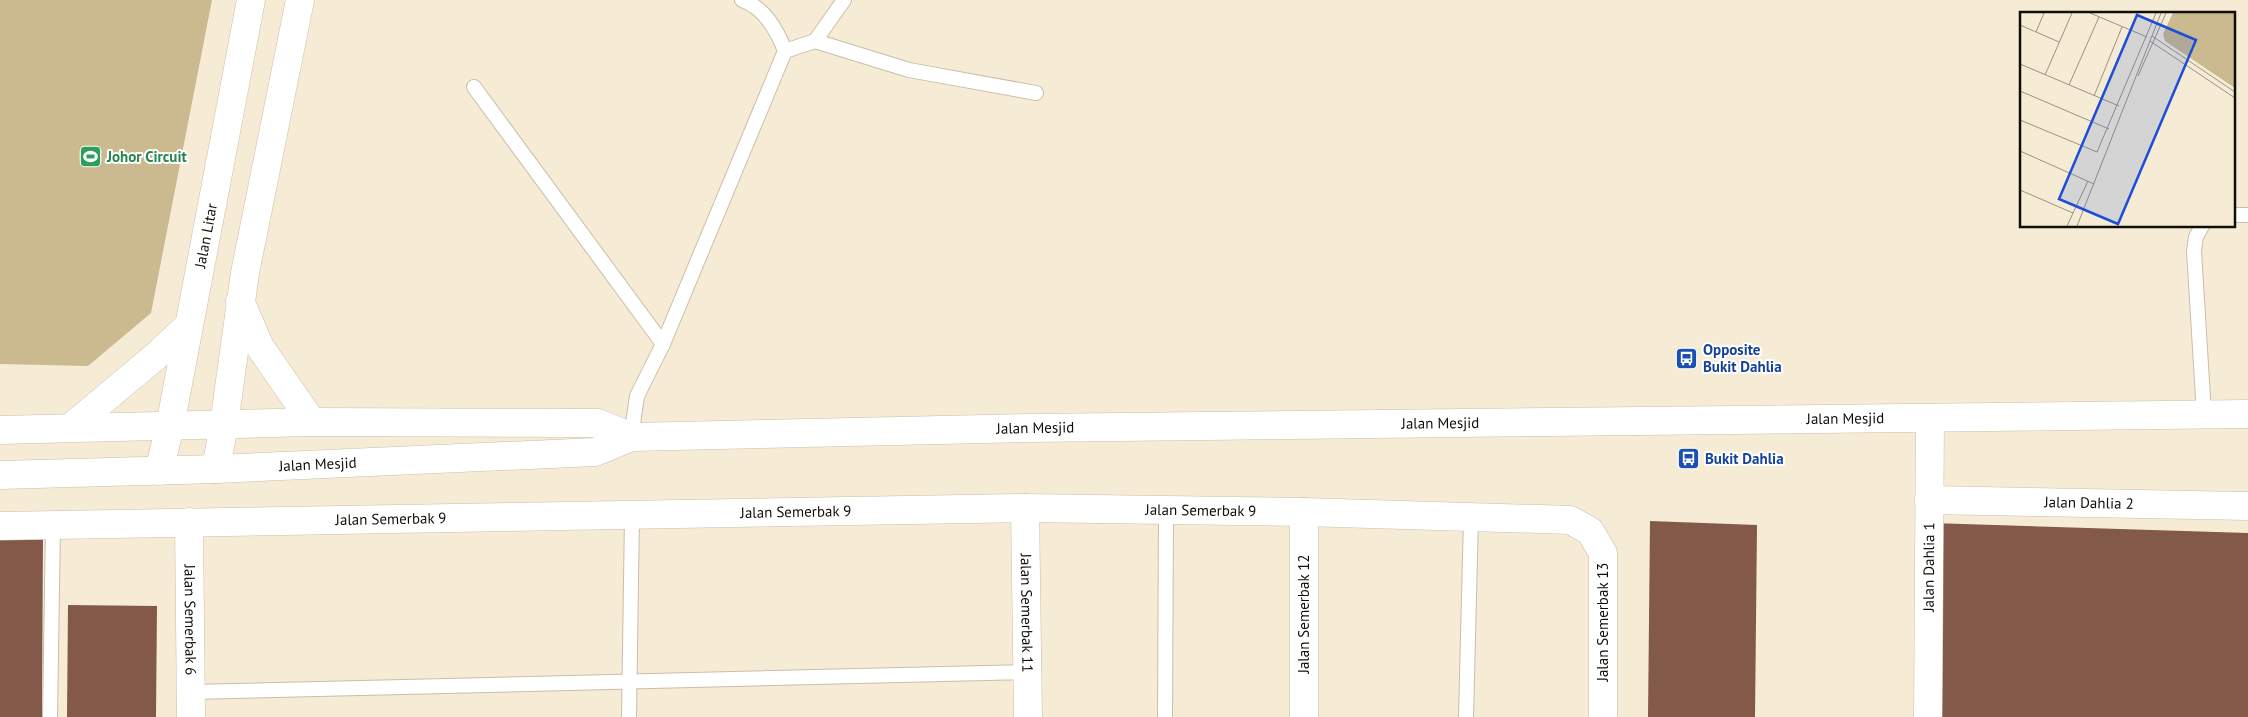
<svg xmlns="http://www.w3.org/2000/svg" width="2248" height="717" font-family="'PT Sans',sans-serif">
<rect width="100%" height="100%" fill="#f6ecd5"/>
<path fill="#cbb98f" d="M0 0H212L151 313 88 366 0 364Z"/>
<g fill="#835949">
<path d="M1650 521 1757 525 1755 717H1648Z"/>
<path d="M1931 523 2248 533V717H1936Z"/>
<path d="M0 531 43 532 42 717H0Z"/>
<path d="M68 605 157 606 156 717H67Z"/>
</g>
<g fill="none" stroke-linecap="round" stroke-linejoin="round">
<defs>
<g id="service">
<path d="M742 0C765 8 777 30 785 51"/>
<path d="M815 41 909 70 1036 93"/>
<path d="M474 87 663 344"/>
<path d="M2234 215H2248"/>
<path d="M2202 226 2196 237 2194 251 2204 414"/>
<path d="M631 437 637 396 663 344 785 51 815 41 844 0"/>
<path d="M191 692 1028 672"/>
<path d="M50 717 53 525"/>
<path d="M629 717 632 515"/>
<path d="M1165 717 1166 510"/>
<path d="M1466 717 1471 517"/>
</g>
<g id="minor">
<path id="s1" d="M1929 500 2248 506"/>
<path id="s2" d="M1025 508 1028 717"/>
<path d="M1304 512V717"/>
<path id="s3" d="M189 522 191 717"/>
<path id="s4" d="M0 526 1025 508 1304 512 1570 520 1590 531 1603 553V717"/>
<path id="s5" d="M1928 717 1930 418"/>
</g>
<g id="secondary">
<path d="M240 301 260 347 312 422"/>
<path d="M70 428 156 356 188 326"/>
<path d="M0 430 312 422 598 423 631 437"/>
<path d="M216 469 224 424 245 273 300 0"/>
<path id="s6" d="M159 471 170 426 251 0"/>
<path id="s7" d="M0 475 216 469 595 452 631 437 1030 428 2248 414"/>
</g>
</defs>
<use href="#service" stroke="#c8bfa8" stroke-width="16"/>
<use href="#minor" stroke="#c8bfa8" stroke-width="29"/>
<use href="#secondary" stroke="#c8bfa8" stroke-width="29"/>
<use href="#service" stroke="#fff" stroke-width="14"/>
<use href="#minor" stroke="#fff" stroke-width="28"/>
<use href="#secondary" stroke="#fff" stroke-width="28"/>
</g>
<defs>
<symbol id="stadium-square" viewBox="-11 -11 22 22"><rect x="-9" y="-9" width="18" height="18" rx="4" fill="#2e9e5b" stroke="#fff"/><path d="M0-5a6.5 5 0 1 0 0 10a6.5 5 0 1 0 0-10ZM-3.5-1.8h7v3.6h-7Z" fill="#fff"/></symbol>
<symbol id="bus-square" viewBox="-11 -11 22 22"><rect x="-9" y="-9" width="18" height="18" rx="4" fill="#1a4fb4" stroke="#fff"/><path d="M-5-6H5V4H4V6H2V4H-2V6H-4V4H-5ZM-3.5-4V0h7V-4ZM-3.5 1.2v1.5H-2V1.2ZM2 1.2v1.5H3.5V1.2Z" fill="#fff"/></symbol>
</defs>
<g fill-rule="evenodd">
<use href="#stadium-square" x="78" y="144" width="25" height="25"/>
<use href="#bus-square" x="1674" y="346" width="25" height="25"/>
<use href="#bus-square" x="1676" y="446" width="25" height="25"/>
</g>
<g text-anchor="middle" stroke-width="4" stroke-linejoin="round" paint-order="stroke">
<g font-size="15" font-weight="bold" fill="#27864d" stroke="#fff" text-anchor="start">
<text x="107" y="162">Johor Circuit</text>
</g>
<g font-size="15" fill="#110e07" stroke="#fff">
<text dy="5" stroke="none"><textPath href="#s6" startOffset="240">Jalan Litar</textPath></text>
<text dy="5" stroke="none"><textPath href="#s7" startOffset="1849">Jalan Mesjid</textPath></text>
<text dy="5" stroke="none"><textPath href="#s7" startOffset="1444">Jalan Mesjid</textPath></text>
<text dy="5" stroke="none"><textPath href="#s7" startOffset="1039">Jalan Mesjid</textPath></text>
<text dy="5" stroke="none"><textPath href="#s7" startOffset="318">Jalan Mesjid</textPath></text>
<text dy="5" stroke="none"><textPath href="#s1" startOffset="160">Jalan Dahlia 2</textPath></text>
<text dy="5" stroke="none"><textPath href="#s4" startOffset="1201">Jalan Semerbak 9</textPath></text>
<text dy="5" stroke="none"><textPath href="#s4" startOffset="796">Jalan Semerbak 9</textPath></text>
<text dy="5" stroke="none"><textPath href="#s4" startOffset="391">Jalan Semerbak 9</textPath></text>
<text dy="5" stroke="none"><textPath href="#s5" startOffset="150">Jalan Dahlia 1</textPath></text>
<text dy="5" stroke="none"><textPath href="#s2" startOffset="105">Jalan Semerbak 11</textPath></text>
<text transform="translate(1304 614) rotate(-90)" y="5">Jalan Semerbak 12</text>
<text dy="5" stroke="none"><textPath href="#s3" startOffset="98">Jalan Semerbak 6</textPath></text>
<text transform="translate(1603 622) rotate(-90)" y="5">Jalan Semerbak 13</text>
</g>
<g font-size="15" font-weight="bold" fill="#164399" stroke="#fff" text-anchor="start">
<text x="1703" y="355">Opposite<tspan x="1703" dy="17">Bukit Dahlia</tspan></text>
<text x="1705" y="464">Bukit Dahlia</text>
</g>
</g>
<g transform="translate(2020 12)">
<rect width="215" height="215" fill="#f6ecd5"/>
<path d="M153 1H215V76L145 29 143 22Z" fill="#cbb98f"/>
<path fill="none" stroke="#9a9383" stroke-width="1" d="M70 1 127 25M0 13 39 30M16 20 24 1M132 24 215 80M130 29 215 86M0 52 99 94M25 63 52 1M118 64 146 1M49 73 79 5M0 79 89 117M74 84 102 15M0 108 77 140 136 1M0 139 74 172M0 178 53 201M47 214 68 169M57 214 141 1"/>
<path fill="#1d4ed8" fill-opacity="0.15" stroke="#1d4ed8" stroke-width="2.5" d="M117 3 176 28 98 212 39 187Z"/>
<rect width="215" height="215" fill="none" stroke="#110e07" stroke-width="2.5"/>
</g>
</svg>
